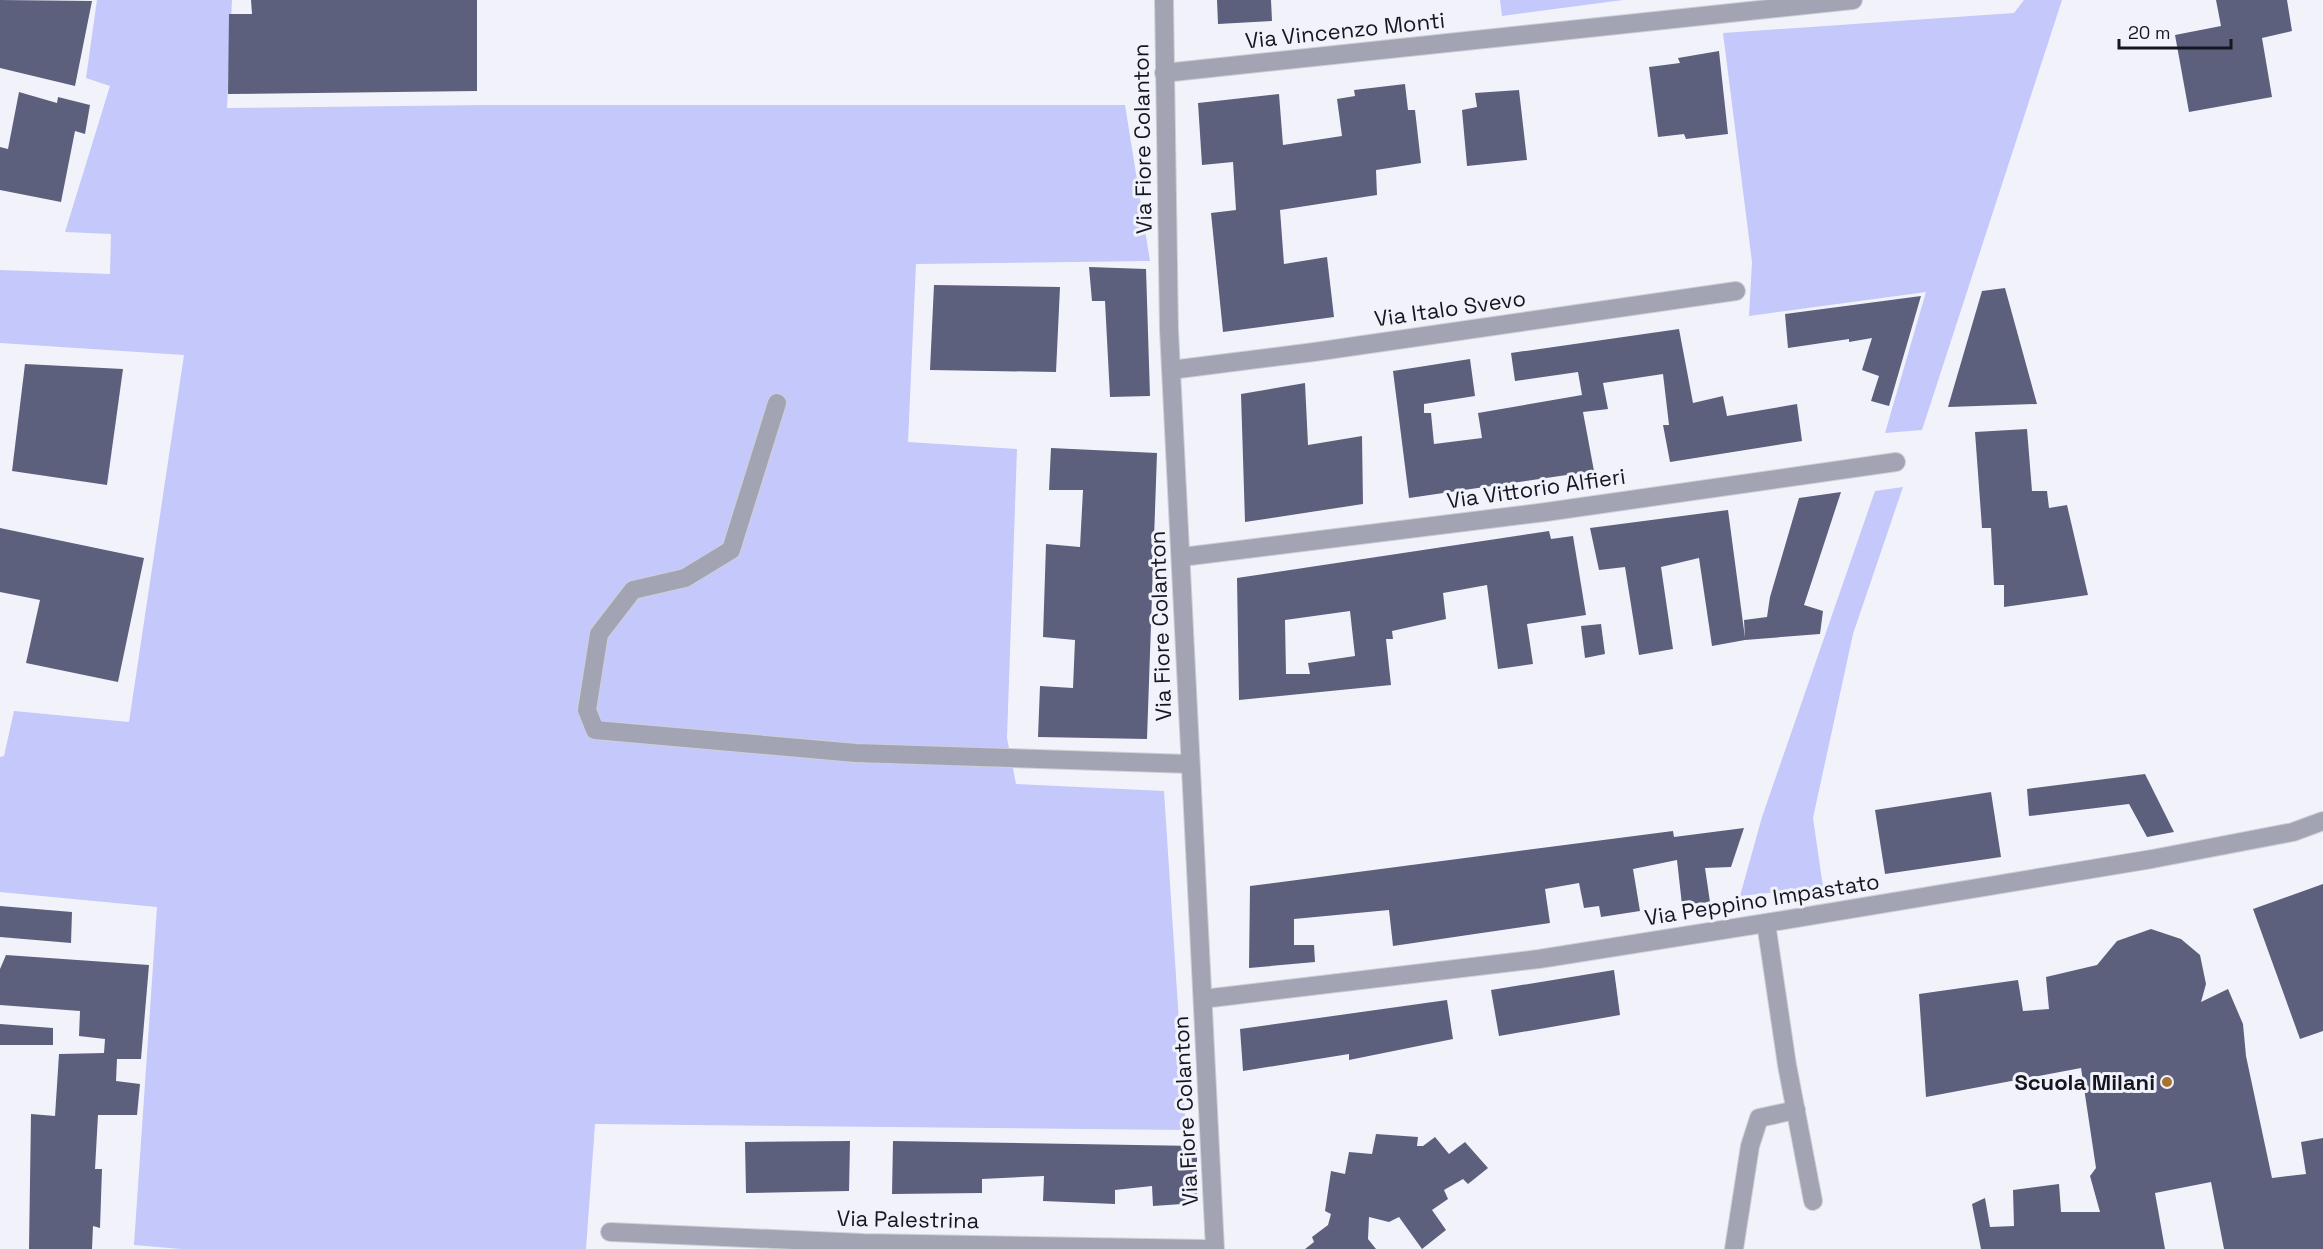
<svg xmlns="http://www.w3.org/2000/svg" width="2323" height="1249" font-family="'Space Grotesk',sans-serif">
<rect width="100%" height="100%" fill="#f2f3fa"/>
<g fill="#c4c8fa">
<path d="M97 0H232L227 108 487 105H1125L1150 261 916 264 908 442 1017 449 1007 738 1016 784 1164 791 1186 1130 595 1124 586 1249H181L134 1245 157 907 0 892V757L4 756 14 711 129 722 184 355 0 343V270L110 274 111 234 65 232 110 86 86 78Z"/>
<path d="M1500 0H1623L1502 16Z"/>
<path d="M2024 0H2062L1922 430 1885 433 1926 292 1749 316 1752 262 1723 33 2014 13Z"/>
<path d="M1903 487 1853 634 1813 818 1823 887 1740 896 1762 817 1875 491Z"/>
</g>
<g fill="#5d607d" fill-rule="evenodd">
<path d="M0 0 92 1 75 86 0 68Z"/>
<path d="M251 0H477V91L228 94 229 14H252Z"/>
<path d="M1217 0H1271L1272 21 1218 24Z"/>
<path d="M2216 0H2287L2292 31 2262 38 2272 97 2189 112 2175 35 2221 26Z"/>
<path d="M1719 51 1728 134 1686 139 1684 134 1658 137 1649 67 1680 63 1678 58Z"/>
<path d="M1405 84 1408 110H1415L1421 163 1376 170 1377 195 1280 210 1284 264 1327 257 1334 317 1223 332 1211 213 1236 210 1233 162 1202 165 1198 103 1279 94 1283 145 1342 136 1337 99 1355 96 1354 90Z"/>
<path d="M1519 90 1527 160 1467 166 1462 110 1477 107 1475 93Z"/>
<path d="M19 92 57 103 58 97 90 105 85 134 75 131 61 202 0 190V147L8 149Z"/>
<path d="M1089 267 1146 269 1150 396 1110 397 1105 301H1092Z"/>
<path d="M934 285 1060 287 1056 372 930 370Z"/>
<path d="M2005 288 2037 404 1948 407 1982 291Z"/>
<path d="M1921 296 1889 406 1871 401 1879 376 1862 370 1872 338 1849 342V339L1788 348 1785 314Z"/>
<path d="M1679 329 1693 403 1723 396 1727 416 1797 404 1802 441 1670 462 1663 425H1669L1663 374 1603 383 1608 409 1583 412 1594 471 1409 498 1393 371 1470 359 1475 396 1424 404V413H1431L1434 444 1482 438 1478 413 1582 395 1578 372 1515 381 1511 353Z"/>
<path d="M25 364 123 369 107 485 12 471Z"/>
<path d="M1305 383 1308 445 1362 436 1363 504 1245 522 1241 394Z"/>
<path d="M2027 429 2032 491H2047L2049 508 2067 505 2088 595 2004 607V585H1994L1991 528H1982L1975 432Z"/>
<path d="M1051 448 1157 453 1147 739 1038 737 1040 686 1073 688 1075 640 1043 637 1046 544 1080 547 1083 490H1049Z"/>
<path d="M1841 492 1804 605 1823 611 1820 634 1745 640 1712 646 1699 558 1661 567 1673 649 1639 655 1625 567 1599 570 1590 528 1728 510 1745 638 1744 620 1767 617 1770 597 1799 498Z"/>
<path d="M0 528 144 558 118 682 26 663 40 600 0 592Z"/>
<path d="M1549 531 1551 539 1573 536 1586 615 1527 624 1533 664 1498 669 1487 585 1443 593 1446 619 1392 631 1393 639H1386L1391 685 1239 700 1237 578ZM1350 611 1355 656 1308 663 1310 674H1286L1285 620Z"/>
<path d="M1601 624 1605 654 1585 658 1581 626Z"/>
<path d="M2145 774 2174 832 2147 837 2129 804 2029 816 2027 789Z"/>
<path d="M1991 792 2001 857 1885 874 1875 810Z"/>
<path d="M1744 828 1731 867 1705 868 1710 902 1682 905 1677 860 1633 869 1640 911 1601 917 1599 906 1584 908 1579 883 1545 889 1550 923 1393 946 1389 910 1294 919V945H1314L1315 962 1249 968 1250 886 1673 831 1674 837Z"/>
<path d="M2323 884V1031L2300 1039 2253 909Z"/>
<path d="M0 906 72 912 71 943 0 937Z"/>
<path d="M2151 929 2181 939 2200 955 2206 984 2201 1002 2228 989 2243 1024 2246 1056 2272 1178 2306 1174 2301 1142 2323 1138V1249H2224L2211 1182 2155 1193 2165 1249H1981L1972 1204 1985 1198 1990 1227 2014 1226 2013 1190 2059 1184 2061 1212H2100L2090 1176 2096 1168 2081 1068 1926 1097 1919 994 2018 980 2023 1011 2049 1009 2046 977 2097 965 2117 941Z"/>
<path d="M6 955 149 965 141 1059H117L116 1081 140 1084 137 1115H98L95 1169H102L100 1228 93 1226 92 1249H29L31 1114 55 1116 59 1054 104 1053 105 1039 79 1036 80 1011 0 1005V969Z"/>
<path d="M1614 970 1620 1015 1499 1036 1491 990Z"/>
<path d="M1447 1000 1453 1039 1349 1060V1054L1243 1071 1240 1029Z"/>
<path d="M0 1024 53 1028V1045H0Z"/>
<path d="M1376 1134 1418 1137 1417 1146H1423L1435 1137 1449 1154 1465 1142 1488 1168 1468 1184 1463 1179 1444 1190 1448 1199 1432 1210 1446 1230 1422 1249 1399 1217 1389 1222 1369 1217 1368 1239 1376 1249H1305L1314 1242 1312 1237 1328 1225 1331 1214 1325 1211 1331 1171 1345 1174 1349 1152 1372 1154Z"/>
<path d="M850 1141 849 1191 746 1193 745 1142Z"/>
<path d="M893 1141 1197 1146V1203L1153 1206 1152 1186 1115 1190V1204L1043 1201 1044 1176 982 1179V1193L892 1194Z"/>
</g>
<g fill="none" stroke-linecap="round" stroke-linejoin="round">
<defs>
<g id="minor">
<path d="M1164 0 1169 330 1215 1249"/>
<path d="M1164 73 1853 0"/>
<path d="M1171 370 1314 352 1736 291"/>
<path d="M777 403 731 550 685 578 633 590 599 634 587 710 595 730 856 753 1189 764"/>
<path d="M1182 557 1546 512 1896 462"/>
<path d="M1766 923 1787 1065 1813 1201"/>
<path d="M1203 999 1539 959 1766 923 2152 859 2293 832 2323 821"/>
<path d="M610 1232 863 1243 1205 1249"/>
<path d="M1734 1249 1750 1146 1759 1118 1796 1110"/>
</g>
</defs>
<use href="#minor" stroke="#cfd0d7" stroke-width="20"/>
<use href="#minor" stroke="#a3a4b3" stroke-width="18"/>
</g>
<circle fill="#a8742d" stroke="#f2f3fa" stroke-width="2" cx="2167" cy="1082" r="6"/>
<g text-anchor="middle" stroke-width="6" stroke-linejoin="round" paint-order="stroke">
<g font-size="22" fill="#151622" stroke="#f2f3fa">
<text transform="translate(1345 30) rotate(-6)" y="8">Via Vincenzo Monti</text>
<text transform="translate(1142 139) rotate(-91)" y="8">Via Fiore Colanton</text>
<text transform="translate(1450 308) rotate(-8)" y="8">Via Italo Svevo</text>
<text transform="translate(1536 488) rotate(-8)" y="8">Via Vittorio Alfieri</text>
<text transform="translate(1160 626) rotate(-92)" y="8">Via Fiore Colanton</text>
<text transform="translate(1762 899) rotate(-9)" y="8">Via Peppino Impastato</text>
<text transform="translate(1185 1111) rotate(-93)" y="8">Via Fiore Colanton</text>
<text transform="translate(908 1219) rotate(1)" y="8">Via Palestrina</text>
</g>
<g font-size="22" font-weight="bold" fill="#151622" stroke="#f2f3fa" text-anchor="end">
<text x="2155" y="1090">Scuola Milani</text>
</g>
</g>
<path d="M2119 39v9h112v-9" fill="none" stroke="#151622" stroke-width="3"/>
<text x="2128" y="39" font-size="18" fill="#151622" stroke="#f2f3fa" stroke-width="4.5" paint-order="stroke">20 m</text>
</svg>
